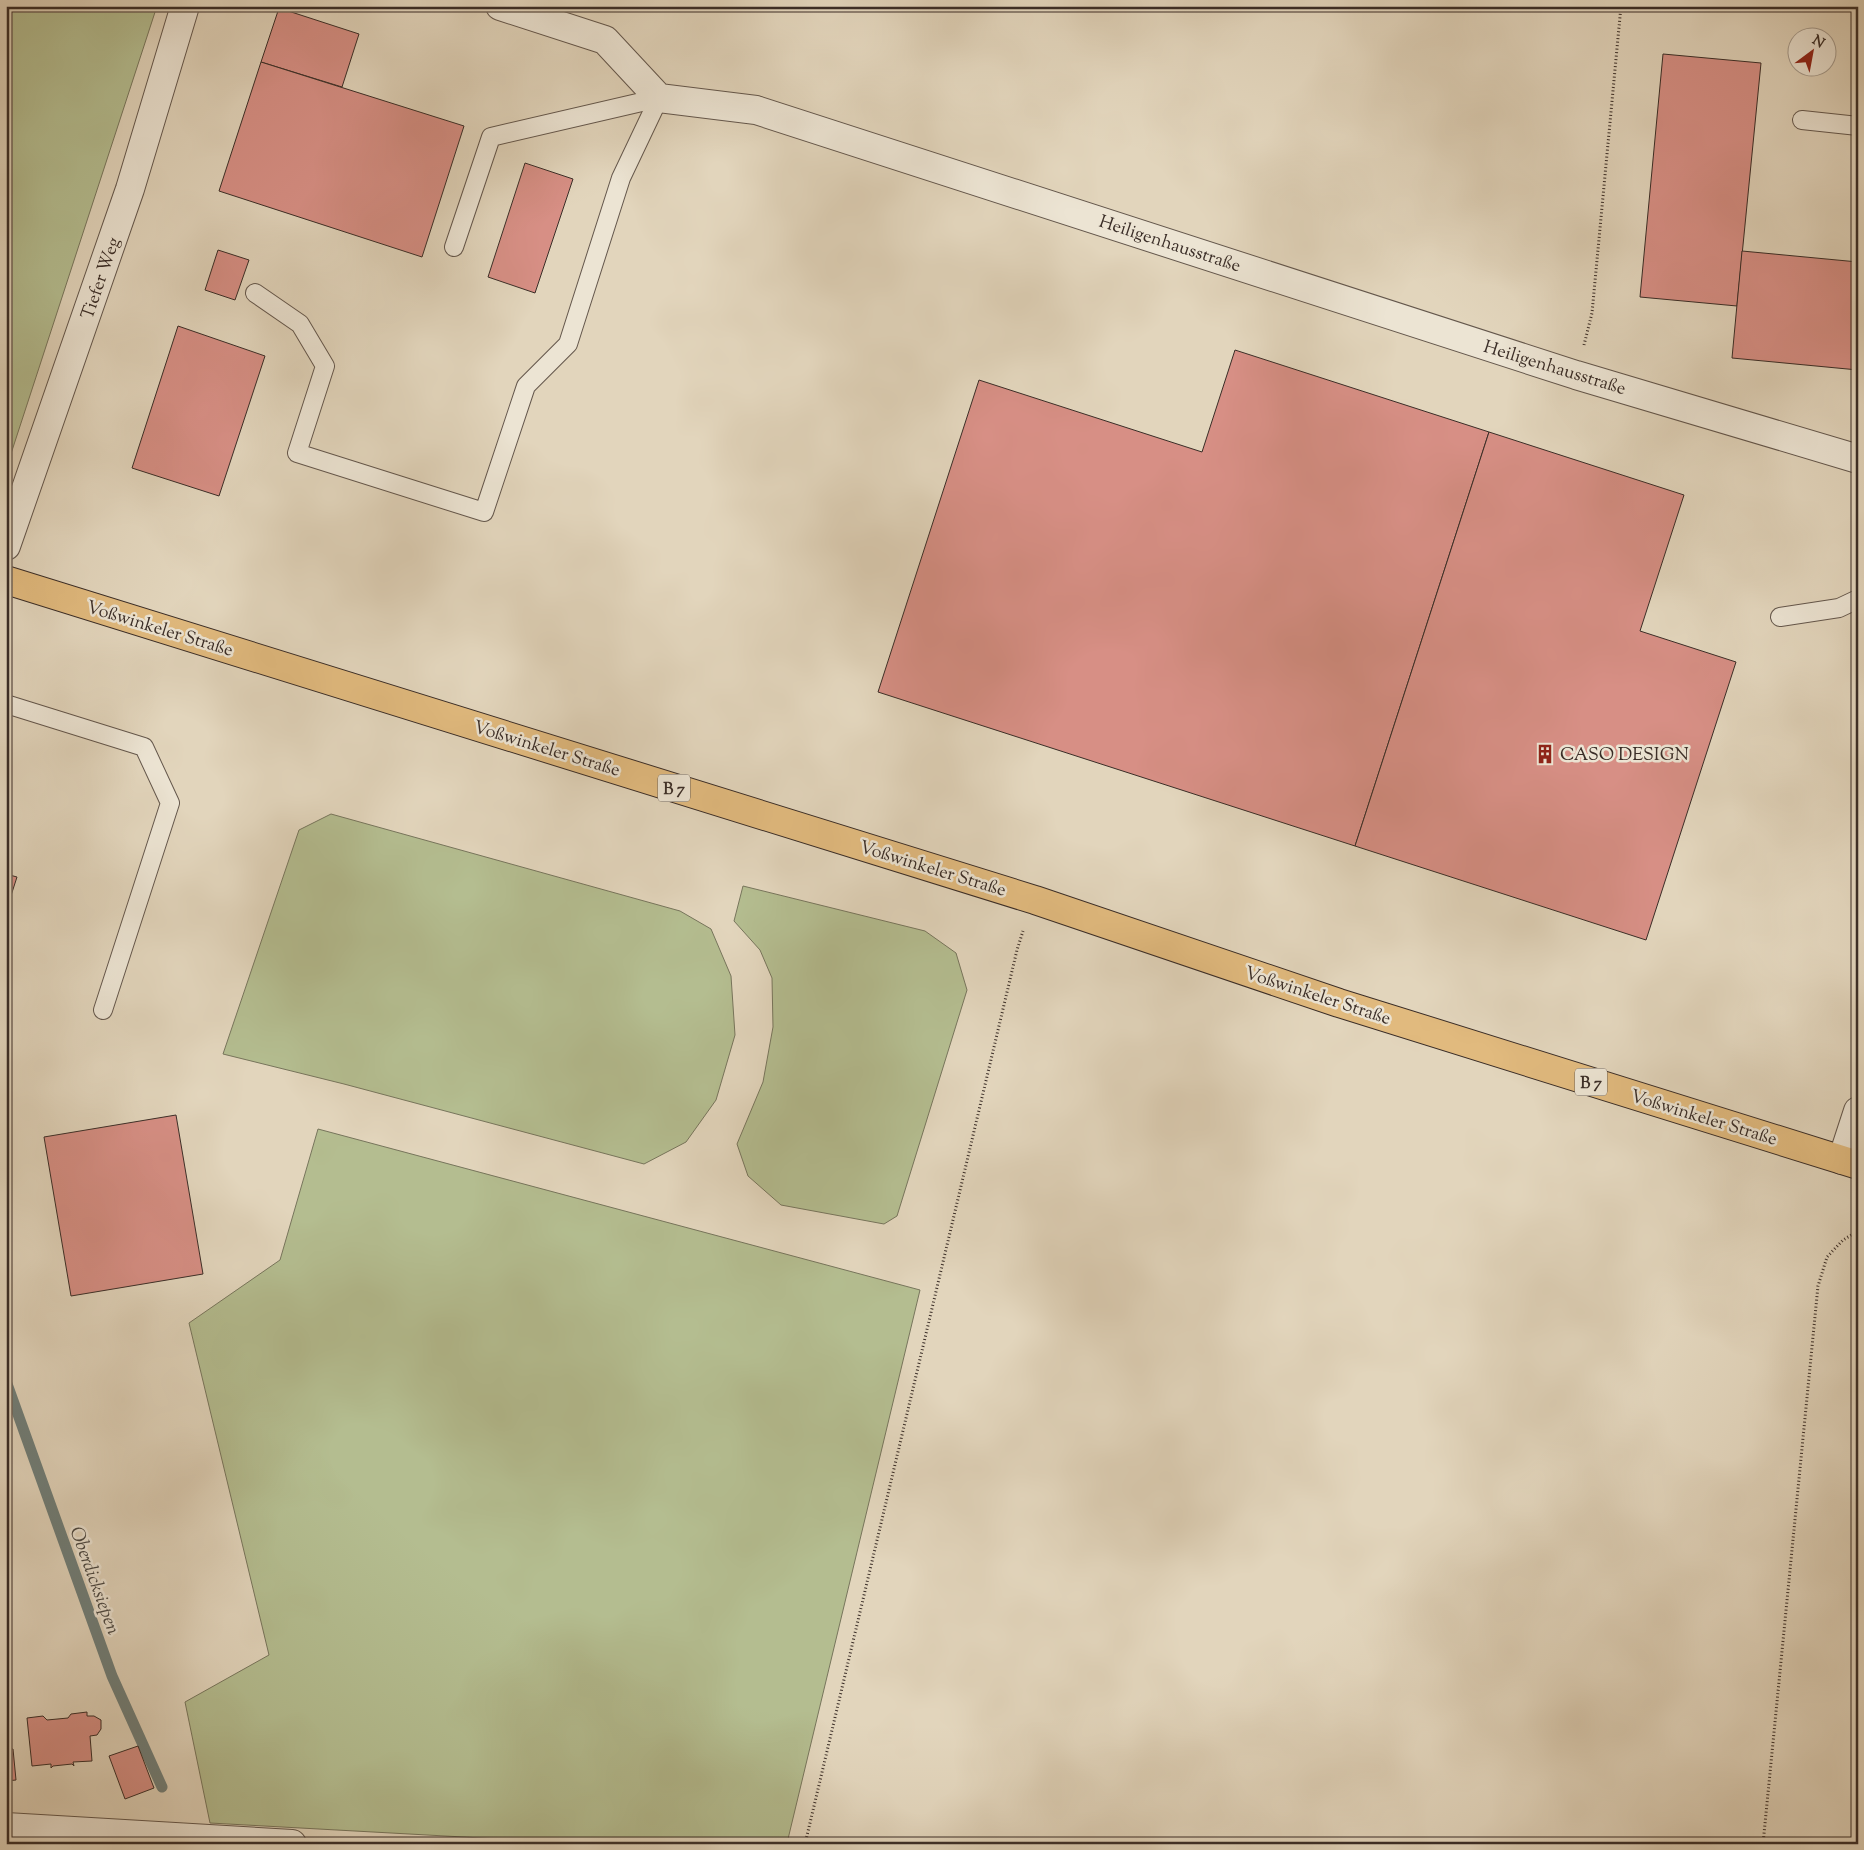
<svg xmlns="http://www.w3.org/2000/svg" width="1864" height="1850" font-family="'Sorts Mill Goudy',serif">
<rect width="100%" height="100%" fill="#e2d5bc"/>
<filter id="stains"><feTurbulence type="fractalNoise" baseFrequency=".004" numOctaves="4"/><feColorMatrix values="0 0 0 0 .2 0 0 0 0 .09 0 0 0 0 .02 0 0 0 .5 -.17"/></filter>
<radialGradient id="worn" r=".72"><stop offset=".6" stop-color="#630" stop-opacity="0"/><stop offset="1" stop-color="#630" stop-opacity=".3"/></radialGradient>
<g fill="#b4bd90" stroke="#77755c">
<path d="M6 6H157L6 469Z"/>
<path d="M331 814 680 911 711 929 731 976 735 1035 716 1100 686 1142 644 1164 344 1084 223 1054 299 830Z"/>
<path d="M743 886 925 931 956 953 967 990 897 1216 884 1224 781 1205 748 1176 737 1144 763 1082 773 1027 772 978 760 950 734 921Z"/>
<path d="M318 1129 920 1290 788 1839 781 1844H590L210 1823 185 1702 269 1655 189 1323 280 1260Z"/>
</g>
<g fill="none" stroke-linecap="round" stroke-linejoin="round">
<path stroke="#71807b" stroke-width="11" d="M6 1381 112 1676 162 1787"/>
</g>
<g fill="#d78f85" stroke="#3a2d27">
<path d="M279 8 359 34 342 87 261 62Z"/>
<path d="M1663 54 1761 63 1737 306 1640 297Z"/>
<path d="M261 62 464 126 422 257 219 191Z"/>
<path d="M525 163 573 179 535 293 488 277Z"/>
<path d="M218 250 249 260 235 300 205 290Z"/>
<path d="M1742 251 1858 262V370L1732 358Z"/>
<path d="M178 326 265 356 219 496 132 468Z"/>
<path d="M1235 350 1489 432 1355 846 878 692 979 380 1202 452Z"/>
<path d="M1489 432 1684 495 1640 631 1736 662 1646 940 1355 846Z"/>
<path d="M6 874 17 877 6 911Z"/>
<path d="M176 1115 203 1274 71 1296 44 1137Z"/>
<path d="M87 1712V1716H94L101 1720V1729L97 1735 90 1736 92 1761 73 1762 74 1766 72 1764 53 1766 51 1768V1764L32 1766 27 1718 43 1716 47 1720 68 1718 71 1714Z"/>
<path d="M138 1746 154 1788 125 1799 109 1756Z"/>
<path d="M6 1749H13L16 1780 6 1781Z"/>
</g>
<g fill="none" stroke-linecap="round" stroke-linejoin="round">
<defs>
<g id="service">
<path d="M1802 120 1858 126"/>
<path d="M454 247 491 137 659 98"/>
<path d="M255 293 300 324 325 366 297 453 484 512 526 386 568 344 621 178 659 98"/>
<path d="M1780 617 1839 608 1858 599"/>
<path d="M6 704 144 747 170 803 103 1010"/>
</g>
<g id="minor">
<path d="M500 6 605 40 659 98 756 110 1576 375 1858 459"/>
<path d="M6 546 130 189 185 6"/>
<path d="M1842 1160 1858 1111"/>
<path d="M6 1827 292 1844"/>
</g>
<path id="primary" d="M6 580 1035 900 1339 1003 1858 1165"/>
</defs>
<use href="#service" stroke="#64574c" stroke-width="20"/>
<use href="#minor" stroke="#64574c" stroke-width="30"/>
<use href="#primary" stroke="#3a2d27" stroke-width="30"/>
<g stroke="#3a2d27" stroke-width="3" stroke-dasharray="1 2.5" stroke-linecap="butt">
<path d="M1584 345 1592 313 1621 6"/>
<path d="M805 1844 1017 950 1023 931"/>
<path d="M1763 1844 1818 1286 1827 1257 1843 1240 1858 1231"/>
</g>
<use href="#service" stroke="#ece4d3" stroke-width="18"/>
<use href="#minor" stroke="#ece4d3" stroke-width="28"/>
<use href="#primary" stroke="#e1ba7e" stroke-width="28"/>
</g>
<defs>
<symbol id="building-bare" viewBox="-9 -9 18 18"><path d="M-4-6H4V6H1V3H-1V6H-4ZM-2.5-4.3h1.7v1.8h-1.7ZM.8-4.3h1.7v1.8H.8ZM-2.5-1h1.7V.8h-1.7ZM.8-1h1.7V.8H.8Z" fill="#8f2418" stroke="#ece4d3" stroke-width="2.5" paint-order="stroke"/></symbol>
</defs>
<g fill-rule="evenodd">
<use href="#building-bare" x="1531" y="740" width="28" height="28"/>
</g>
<g text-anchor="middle" stroke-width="5" stroke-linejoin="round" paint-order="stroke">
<g fill="#ece4d3" stroke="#6f645b" stroke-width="1">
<rect x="658" y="774.5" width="32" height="27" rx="4"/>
<rect x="1575" y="1068.5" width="32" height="27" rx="4"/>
</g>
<g font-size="16" font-weight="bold" fill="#3a2d27">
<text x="674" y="794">B 7</text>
<text x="1591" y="1088">B 7</text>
</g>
<g font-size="18" fill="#3a2d27" stroke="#ece4d3">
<text transform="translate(1170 243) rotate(18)" y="6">Heiligenhausstraße</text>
<text transform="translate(100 278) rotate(-71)" y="6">Tiefer Weg</text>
<text transform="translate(1555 367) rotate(17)" y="6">Heiligenhausstraße</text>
<text transform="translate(160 628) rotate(17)" y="6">Voßwinkeler Straße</text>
<text transform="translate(547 748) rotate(17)" y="6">Voßwinkeler Straße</text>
<text transform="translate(933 868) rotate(17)" y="6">Voßwinkeler Straße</text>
<text transform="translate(1318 995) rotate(18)" y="6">Voßwinkeler Straße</text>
<text transform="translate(1704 1117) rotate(17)" y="6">Voßwinkeler Straße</text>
</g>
<g font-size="18" fill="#3a2d27" stroke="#ece4d3" text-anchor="start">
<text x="1560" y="760">CASO DESIGN</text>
</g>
<g font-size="19" font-style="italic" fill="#4c4943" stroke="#ece4d3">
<text transform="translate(96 1580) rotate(70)" y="7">Oberdicksiepen</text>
</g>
</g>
<rect width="1864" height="1850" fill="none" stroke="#e2d5bc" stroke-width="25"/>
<rect x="8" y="8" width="1849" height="1835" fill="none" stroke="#3a2d27" stroke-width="2.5"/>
<rect x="12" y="12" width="1839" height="1825" fill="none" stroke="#3a2d27"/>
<g transform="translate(1812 52) rotate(32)"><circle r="24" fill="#ece4d3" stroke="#a59b8e"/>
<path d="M0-4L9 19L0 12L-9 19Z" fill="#8f2418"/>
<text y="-8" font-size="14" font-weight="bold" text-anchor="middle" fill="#3a2d27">N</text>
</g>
<rect width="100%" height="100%" filter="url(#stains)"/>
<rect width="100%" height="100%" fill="url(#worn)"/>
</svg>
